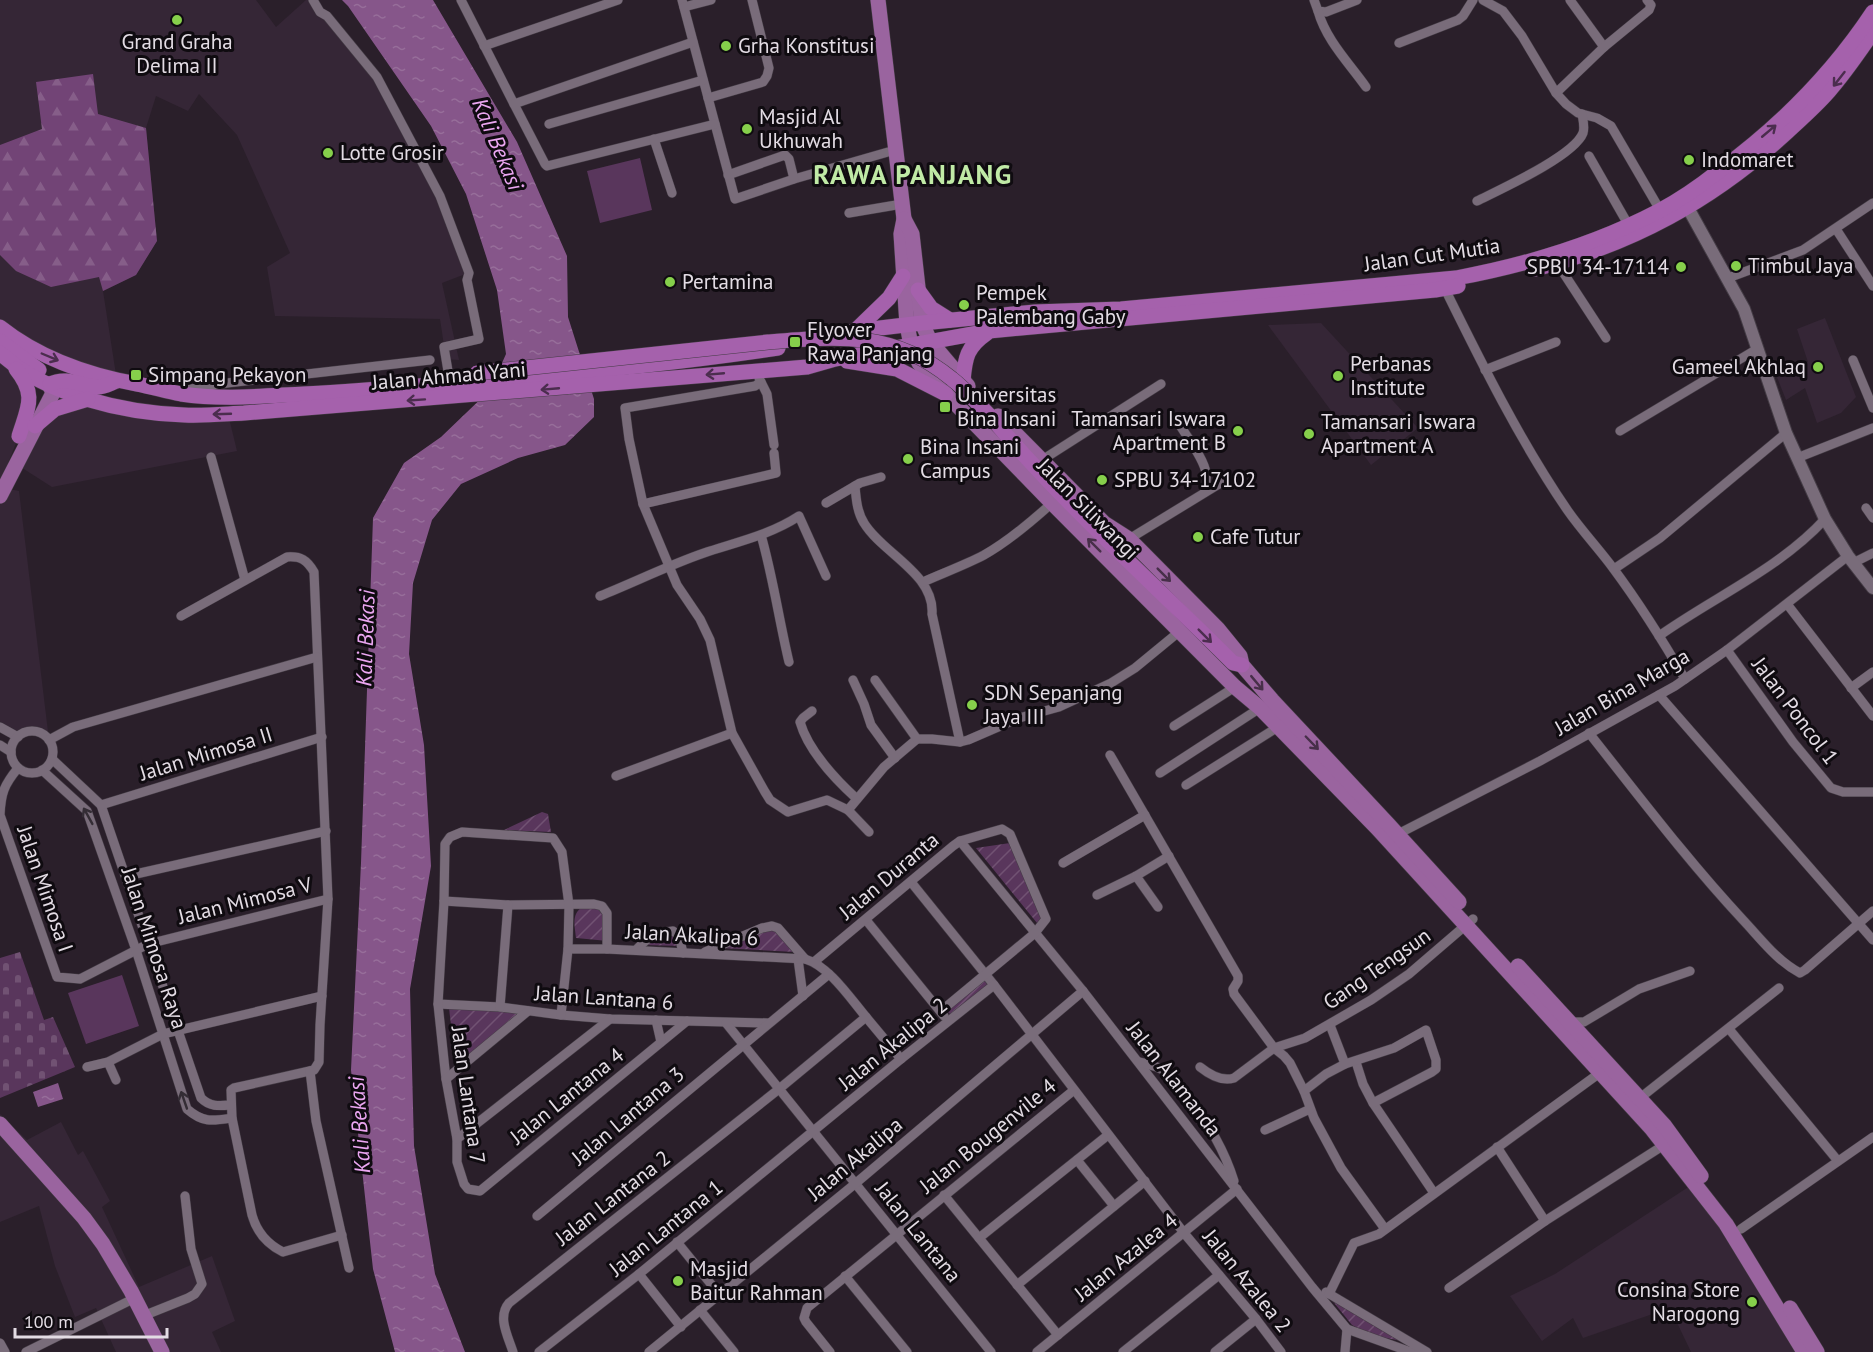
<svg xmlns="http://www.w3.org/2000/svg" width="1873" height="1352" font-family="'PT Sans',sans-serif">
<defs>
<pattern id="forest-firs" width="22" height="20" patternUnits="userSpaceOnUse" patternTransform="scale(1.5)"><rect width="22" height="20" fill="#724476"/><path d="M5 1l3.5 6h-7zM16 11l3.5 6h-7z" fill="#865e89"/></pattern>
<pattern id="cemetery-stones" width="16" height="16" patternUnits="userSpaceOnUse" patternTransform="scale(1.5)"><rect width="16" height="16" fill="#59365c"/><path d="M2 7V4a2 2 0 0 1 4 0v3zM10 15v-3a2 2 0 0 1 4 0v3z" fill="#715273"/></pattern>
<pattern id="garden-furrows" width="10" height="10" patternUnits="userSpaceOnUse" patternTransform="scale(1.5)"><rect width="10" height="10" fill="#59365c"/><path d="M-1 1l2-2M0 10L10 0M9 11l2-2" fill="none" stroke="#715273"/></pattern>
<pattern id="water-ripples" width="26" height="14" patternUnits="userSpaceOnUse" patternTransform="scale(1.5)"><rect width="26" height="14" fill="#86568a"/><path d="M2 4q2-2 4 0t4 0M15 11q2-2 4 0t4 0" fill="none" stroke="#976e9a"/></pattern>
</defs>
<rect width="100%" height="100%" fill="#2a1f2a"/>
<g fill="#352636">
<path d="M0 0H256L276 27 306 0H308L318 15 328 20 375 78 437 197 468 273 442 283 459 360 446 359 440 319 275 316 267 267 290 253 237 135 199 94 188 111 156 96 146 128 157 241 136 275 103 291 117 381 0 327Z"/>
<path d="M1825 318 1856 397 1841 413 1817 423 1805 388 1786 400 1775 372 1808 362 1797 329Z"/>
<path d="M1321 323 1418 428 1371 465 1268 325Z"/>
<path d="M0 353 26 382 19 436 0 483Z"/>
<path d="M75 404 228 414 237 451 52 487 16 464 35 426Z"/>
<path d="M4 488 19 491 49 740 43 734 34 731 25 732 18 737 0 727V496Z"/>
<path d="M0 1114 27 1140 61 1122 78 1155 83 1151 110 1201 102 1207 139 1287 212 1256 235 1321 212 1332 221 1352H116L96 1308 75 1317 55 1266 39 1206 0 1222Z"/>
<path d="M1693 1184 1804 1352H1691L1670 1308 1583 1338 1573 1318 1542 1341 1510 1296 1555 1274Z"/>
</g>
<path fill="url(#forest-firs)" d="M93 74 98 114 146 128 157 241 136 275 103 291 99 277 51 287 16 271 0 255V145L42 129 36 82Z"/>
<path fill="url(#cemetery-stones)" d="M20 952 44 1020 53 1017 75 1067 0 1098V958Z"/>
<g fill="url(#garden-furrows)">
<path d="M542 812 548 814 551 832 504 830Z"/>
<path d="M1010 843 1046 917 1040 923H1037L976 848Z"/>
<path d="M582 907 605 909 608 941 576 938C575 926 571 915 582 907Z"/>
<path d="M776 926 794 952 721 948Z"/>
<path d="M674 929 684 946 642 945Z"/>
<path d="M987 979 990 983 951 1015 947 1011Z"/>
<path d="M449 1008 516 1011 518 1014 463 1061 458 1063 455 1058Z"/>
<path d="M1331 1299 1407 1342 1370 1335 1352 1325Z"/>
</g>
<g fill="#59365c">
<path d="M640 158 652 210 600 223 587 171Z"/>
<path d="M122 975 139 1026 86 1044 68 993Z"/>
</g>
<g fill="url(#water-ripples)">
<path d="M342 0H433L517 142 567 256 568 317 594 399V417L565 445 518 458 461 484 432 520 413 583 409 654 424 745 431 866 410 989 414 1146 435 1274 465 1352H395L373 1269 351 1070 361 863 373 518 404 463 441 437 490 390 506 354 497 290 466 194 431 126 348 6Z"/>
<path d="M58 1083 63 1099 38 1107 33 1092Z"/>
</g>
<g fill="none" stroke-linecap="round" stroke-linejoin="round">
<defs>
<g id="minor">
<path d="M313 0 320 12 327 16 377 77 440 196 469 273 467 280 479 339 444 347 449 377"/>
<path d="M461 0 514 104"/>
<path d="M682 0 735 199 794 179 895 150"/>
<path d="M1314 0 1318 11 1326 12 1357 0"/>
<path d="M1483 0 1503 11 1522 36 1556 93 1566 104 1578 113 1597 118 1611 126 1660 210"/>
<path d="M1570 0 1604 47"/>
<path d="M684 7 711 0"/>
<path d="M1318 11C1326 40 1349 63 1366 87"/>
<path d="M693 42 514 104 545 164 547 166 715 124"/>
<path d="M1399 43 1458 20 1463 16 1473 0"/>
<path d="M484 46 618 0"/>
<path d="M1556 93 1604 47 1649 10 1651 5 1647 0"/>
<path d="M708 98 763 82 767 76 769 68 752 0"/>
<path d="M549 124 703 80"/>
<path d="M654 139 672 193"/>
<path d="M1589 156 1629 226"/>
<path d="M728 175 785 155 789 159 794 179"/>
<path d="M1477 201C1501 189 1574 156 1583 133 1585 127 1583 120 1582 114"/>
<path d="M849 213 902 204"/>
<path d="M1836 229 1873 286"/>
<path d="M1557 263 1606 338"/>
<path d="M1728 278 1803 250 1873 203"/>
<path d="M1445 289C1482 364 1520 441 1568 511 1582 531 1599 549 1613 568 1639 603 1663 641 1685 679"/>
<path d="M1853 360 1873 408"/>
<path d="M1485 370 1556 342"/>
<path d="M759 378 767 394 774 445"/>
<path d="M761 382 755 386 625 408 629 439 643 504 677 585 700 619 710 640 732 733 765 792 770 800 788 812 827 800 848 810 884 767 917 739H932L960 742 968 740 1019 718 1059 707 1111 683 1135 668 1180 631"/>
<path d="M185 390 227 383 430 360"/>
<path d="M1178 422C1186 436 1204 458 1206 473 1207 479 1205 486 1205 492"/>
<path d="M1620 431 1757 349"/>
<path d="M211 457 245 580"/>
<path d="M1797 458 1873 428"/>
<path d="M1042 460 1161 384"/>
<path d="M855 486C856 498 857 512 864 523 882 553 935 574 932 614L960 742"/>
<path d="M826 503 860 483 881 477"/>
<path d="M643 504 776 473 774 453"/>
<path d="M1866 508 1873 518"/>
<path d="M761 535C773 577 779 620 789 662"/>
<path d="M1129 539 1224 481"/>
<path d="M1853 563 1873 553"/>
<path d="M1614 569 1660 538 1786 433"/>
<path d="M923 582C943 573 965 565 984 555 1009 541 1031 522 1052 503"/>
<path d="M600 596C635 582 669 565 704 553 737 542 770 535 799 516L826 576"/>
<path d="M1787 604 1873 716"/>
<path d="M181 616 287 557C301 556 307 560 314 572L328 899 320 1025 319 1062 314 1070 234 1088 231 1090 232 1118 252 1215C257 1233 267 1244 283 1252L342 1235"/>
<path d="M1659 636C1714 597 1779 569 1825 519"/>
<path d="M1727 650 1793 742 1831 788 1843 792H1873"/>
<path d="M853 680 864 704 871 725 895 758"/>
<path d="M875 680 917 739"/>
<path d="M1851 688 1873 672"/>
<path d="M1659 695 1873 940"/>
<path d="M812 711 803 718 800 722C808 750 836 780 857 799"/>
<path d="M1174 726 1235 687"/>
<path d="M0 727 18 737"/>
<circle cx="32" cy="752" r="21"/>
<path d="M1589 733C1639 796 1688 861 1743 920 1760 938 1777 961 1800 973L1805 970 1873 911"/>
<path d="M49 740 73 727 317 657"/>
<path d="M0 745 11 752"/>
<path d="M1110 755 1238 976V981L1233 989 1234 994 1274 1048 1284 1056 1290 1063 1304 1091 1314 1118 1341 1168 1385 1229"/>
<path d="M52 759 101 805 201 1098C210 1107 219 1106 231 1105"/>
<path d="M18 768C4 785 1 793 0 815L57 977 80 979 148 944 328 899"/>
<path d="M42 770 87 811 136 950 187 1109C203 1123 212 1121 232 1118"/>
<path d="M1160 773 1260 708"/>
<path d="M616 776 732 733"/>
<path d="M1186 785 1278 727"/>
<path d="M101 805 322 737"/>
<path d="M848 810 869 832"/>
<path d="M1398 834 1540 761 1675 686 1727 650 1848 556"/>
<path d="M960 841 1083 991 1312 1287 1347 1329 1408 1351 1417 1352"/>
<path d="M1063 863 1145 815"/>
<path d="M127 876 326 831"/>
<path d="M911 882 994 985 1184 1233 1256 1319 1281 1352"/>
<path d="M1097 895 1136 876"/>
<path d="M444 901 508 905 594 904 602 906 607 913V949"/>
<path d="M1158 907 1136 876 1169 856"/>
<path d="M866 920 944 1016"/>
<path d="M636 950C647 938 656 932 673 931L679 936 683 953"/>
<path d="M705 952 762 928 772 926 778 928 805 959"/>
<path d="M798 959 803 996"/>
<path d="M814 962 953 846 960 841 1002 829 1010 834 1046 919 1035 933 941 1011"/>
<path d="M438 1004 500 1007 561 1015 610 1019 768 1023"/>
<path d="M500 1007 508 905"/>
<path d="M561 1015 568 949 569 905 562 852 553 838 462 832 450 837 445 844 444 901 438 1004 446 1079 457 1139V1162L464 1184 468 1189 480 1191 687 1021"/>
<path d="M866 1017 901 1059"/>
<path d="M656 1020 661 1042"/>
<path d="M1570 1022H1584L1639 989 1690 971"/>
<path d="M726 1023 991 1352"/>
<path d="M1330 1025 1345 1064"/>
<path d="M1729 1029 1838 1161"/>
<path d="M108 1062 116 1080"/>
<path d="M1139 1062C1148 1064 1157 1066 1165 1071 1173 1077 1181 1088 1187 1096 1208 1122 1224 1149 1234 1181"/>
<path d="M1356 1062 1363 1084 1373 1103 1434 1193"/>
<path d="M87 1067 108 1062 163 1034 322 996"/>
<path d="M1200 1067C1210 1075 1222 1082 1234 1078L1274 1048 1305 1038 1371 1000 1409 974 1473 919"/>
<path d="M310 1071 316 1121 349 1268"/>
<path d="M446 1079 528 1011"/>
<path d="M1304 1091 1326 1074 1345 1064 1394 1048 1426 1030 1436 1060V1069L1432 1072 1373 1103"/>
<path d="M1640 1098 1779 988"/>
<path d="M1265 1130 1310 1109"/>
<path d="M457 1139 610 1019"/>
<path d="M1497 1147 1545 1221"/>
<path d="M1077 1160 1114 1206"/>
<path d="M944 1195 1058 1335"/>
<path d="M537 1216 829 974"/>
<path d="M1741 1229 1873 1137"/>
<path d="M979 1238 1108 1135"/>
<path d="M677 1242 719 1294"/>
<path d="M639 1274 681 1327"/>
<path d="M845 1276 907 1352"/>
<path d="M1017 1285 1145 1181"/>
<path d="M1449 1288 1545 1221 1664 1145"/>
<path d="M1326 1292 1427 1352"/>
<path d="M1329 1294 1354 1243 1379 1234 1601 1072"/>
<path d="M700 1310 734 1352"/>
<path d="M143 1316 188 1298 195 1294 202 1284 191 1249 185 1196"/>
<path d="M0 1343 5 1352"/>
<path d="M26 1352 135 1298"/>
<path d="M513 1352C508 1336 497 1317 509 1303L779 1089 866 1017C850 998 829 966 805 959L607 949H568"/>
<path d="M539 1352 639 1274 901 1059 994 985"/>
<path d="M649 1352 856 1183 1083 991"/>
<path d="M830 1352 806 1322 804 1318 807 1308 1074 1090"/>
<path d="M1037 1352 1237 1189"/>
<path d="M1123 1352 1219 1275"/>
<path d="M1215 1352 1256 1319"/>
<path d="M1345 1352 1347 1329"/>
</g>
<path id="tertiary" d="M1688 208 1744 309 1786 433 1825 519 1848 556 1873 588"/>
<g id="primary">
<path d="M878 0 904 219 901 234 907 325 911 345 919 363 946 394 1052 503 1235 687 1260 708 1377 828 1651 1128 1726 1224 1804 1352"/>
<path d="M904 219 912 234 922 323 930 341 968 386"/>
<path d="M998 416 1104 523 1129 539 1218 629 1240 656 1242 665 1272 700 1388 824 1459 902"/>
<path d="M0 496 53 393 49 384"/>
<path d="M1518 966 1664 1125 1701 1176"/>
<path d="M0 1124 84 1218 103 1244 131 1291 162 1352"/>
<path d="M1790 1308 1817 1352"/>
</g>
<g id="trunk">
<path d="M1535 269C1632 244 1712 201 1786 133 1801 119 1816 106 1829 91 1845 73 1859 52 1873 32"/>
<path d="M918 290 931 308 950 320"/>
<path d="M0 327C39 358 88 375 137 384 152 387 166 391 181 394 222 400 263 396 304 394 361 391 418 386 476 381 577 373 678 363 778 348"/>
<path d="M855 331 889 298 903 276"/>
<path d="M834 337 855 331 922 323 1035 312 1121 309 1456 278C1526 265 1596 244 1659 211 1680 200 1700 186 1719 171 1779 127 1832 74 1873 12"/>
<path d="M0 341 39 370"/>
<path d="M0 353C45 395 124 413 184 415 204 416 224 414 244 413L807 367 835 359 989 331 1435 290 1458 286"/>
<path d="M847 361 897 369 946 394"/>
<path d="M16 369C37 395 28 407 19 436"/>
<path d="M963 381C965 357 967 347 987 333"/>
<path d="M50 384C67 376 81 386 98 387 104 387 111 383 117 381"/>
<path d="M988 414C1063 503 1151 581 1233 663L1242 665"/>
<path d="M35 426 55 409 88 399"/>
</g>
</defs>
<use href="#minor" stroke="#443c45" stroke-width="10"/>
<use href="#tertiary" stroke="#443c45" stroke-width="14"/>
<use href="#primary" stroke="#443c45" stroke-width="16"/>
<use href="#trunk" stroke="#443c45" stroke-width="16"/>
<use href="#minor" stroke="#796c7a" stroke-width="9"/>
<use href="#tertiary" stroke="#796c7a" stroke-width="12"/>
<use href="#primary" stroke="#9a649f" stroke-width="15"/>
<use href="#trunk" stroke="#a561ac" stroke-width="15"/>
<defs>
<path id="trunk-bridge" d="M477 373 768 342C839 336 894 331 952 379 965 389 976 402 988 414"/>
</defs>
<use href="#trunk-bridge" stroke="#443c45" stroke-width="16" stroke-linecap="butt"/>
<use href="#trunk-bridge" stroke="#a561ac" stroke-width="15"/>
</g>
<defs><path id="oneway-shaft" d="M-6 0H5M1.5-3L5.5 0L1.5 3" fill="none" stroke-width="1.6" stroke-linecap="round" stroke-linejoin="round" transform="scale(1.5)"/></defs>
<g stroke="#4b2d4e">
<use href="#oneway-shaft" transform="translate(1839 79) rotate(128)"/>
<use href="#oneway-shaft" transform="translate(1769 131) rotate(-40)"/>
<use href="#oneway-shaft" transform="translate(50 357) rotate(23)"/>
<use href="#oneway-shaft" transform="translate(715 374) rotate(175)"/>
<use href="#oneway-shaft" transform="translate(550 389) rotate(175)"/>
<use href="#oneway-shaft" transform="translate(416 400) rotate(176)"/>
<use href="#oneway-shaft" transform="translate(222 414) rotate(178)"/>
<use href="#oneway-shaft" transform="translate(1205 636) rotate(45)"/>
</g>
<g stroke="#472f49">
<use href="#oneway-shaft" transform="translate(1094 545) rotate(-135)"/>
<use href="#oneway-shaft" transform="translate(1164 575) rotate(45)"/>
<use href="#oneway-shaft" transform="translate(1257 683) rotate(50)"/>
<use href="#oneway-shaft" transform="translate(1312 743) rotate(46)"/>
</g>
<g stroke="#342d35">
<use href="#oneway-shaft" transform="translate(88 816) rotate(-119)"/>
<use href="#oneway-shaft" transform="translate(184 1100) rotate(-109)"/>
</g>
<g fill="#86cf4b" stroke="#0f0b10" stroke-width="2">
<circle cx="177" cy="20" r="6"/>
<circle cx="726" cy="46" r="6"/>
<circle cx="747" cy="129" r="6"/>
<circle cx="328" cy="153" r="6"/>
<circle cx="1689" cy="160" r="6"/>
<circle cx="1736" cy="266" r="6"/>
<circle cx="1681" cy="267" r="6"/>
<circle cx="670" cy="282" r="6"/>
<circle cx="964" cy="305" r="6"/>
<rect x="789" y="336" width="12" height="12" rx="3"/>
<circle cx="1818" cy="367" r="6"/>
<rect x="130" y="369" width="12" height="12" rx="3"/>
<circle cx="1338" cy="376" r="6"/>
<rect x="939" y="401" width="12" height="12" rx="3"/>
<circle cx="1238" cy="431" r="6"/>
<circle cx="1309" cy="434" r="6"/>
<circle cx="908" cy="459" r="6"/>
<circle cx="1102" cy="480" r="6"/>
<circle cx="1198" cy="537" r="6"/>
<circle cx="972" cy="705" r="6"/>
<circle cx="678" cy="1281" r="6"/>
<circle cx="1752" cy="1302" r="6"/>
</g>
<g text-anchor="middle" stroke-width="6" stroke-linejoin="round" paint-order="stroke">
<g font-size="21" fill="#e3dce4" stroke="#0f0b10" text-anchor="start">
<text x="177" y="49" text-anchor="middle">Grand Graha<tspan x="177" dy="24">Delima II</tspan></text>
<text x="738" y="53">Grha Konstitusi</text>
<text x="759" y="124">Masjid Al<tspan x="759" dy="24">Ukhuwah</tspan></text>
<text x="340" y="160">Lotte Grosir</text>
<text x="1701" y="167">Indomaret</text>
<text x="1748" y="273">Timbul Jaya</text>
<text x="1669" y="274" text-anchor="end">SPBU 34-17114</text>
<text x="682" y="289">Pertamina</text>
<text x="976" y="300">Pempek<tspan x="976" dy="24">Palembang Gaby</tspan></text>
<text x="807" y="337">Flyover<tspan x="807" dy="24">Rawa Panjang</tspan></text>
<text x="1350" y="371">Perbanas<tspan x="1350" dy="24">Institute</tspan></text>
<text x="1806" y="374" text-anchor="end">Gameel Akhlaq</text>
<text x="148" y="382">Simpang Pekayon</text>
<text x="957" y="402">Universitas<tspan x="957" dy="24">Bina Insani</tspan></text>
<text x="1226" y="426" text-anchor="end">Tamansari Iswara<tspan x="1226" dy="24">Apartment B</tspan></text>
<text x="1321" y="429">Tamansari Iswara<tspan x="1321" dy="24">Apartment A</tspan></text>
<text x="920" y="454">Bina Insani<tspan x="920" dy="24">Campus</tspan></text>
<text x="1114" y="487">SPBU 34-17102</text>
<text x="1210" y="544">Cafe Tutur</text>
<text x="984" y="700">SDN Sepanjang<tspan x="984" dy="24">Jaya III</tspan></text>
<text x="690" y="1276">Masjid<tspan x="690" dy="24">Baitur Rahman</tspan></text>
<text x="1740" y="1297" text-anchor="end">Consina Store<tspan x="1740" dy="24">Narogong</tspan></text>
</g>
<g font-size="21" fill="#e3dce4" stroke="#0f0b10">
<text transform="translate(1432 255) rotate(-8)" y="7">Jalan Cut Mutia</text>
<text transform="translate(449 376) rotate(-5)" y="7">Jalan Ahmad Yani</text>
<text transform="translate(1088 509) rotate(45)" y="7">Jalan Siliwangi</text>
<text transform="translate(1622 692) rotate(-30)" y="7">Jalan Bina Marga</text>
<text transform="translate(1795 711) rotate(53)" y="7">Jalan Poncol 1</text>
<text transform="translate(206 754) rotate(-17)" y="7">Jalan Mimosa II</text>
<text transform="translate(889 876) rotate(-40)" y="7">Jalan Duranta</text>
<text transform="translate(45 889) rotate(71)" y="7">Jalan Mimosa I</text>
<text transform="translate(245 901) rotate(-14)" y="7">Jalan Mimosa V</text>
<text transform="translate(692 935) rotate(3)" y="7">Jalan Akalipa 6</text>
<text transform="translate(154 948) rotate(72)" y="7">Jalan Mimosa Raya</text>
<text transform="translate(1377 969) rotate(-35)" y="7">Gang Tengsun</text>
<text transform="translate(604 998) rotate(4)" y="7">Jalan Lantana 6</text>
<text transform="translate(893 1044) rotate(-39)" y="7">Jalan Akalipa 2</text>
<text transform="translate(1174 1079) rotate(52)" y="7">Jalan Alamanda</text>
<text transform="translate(468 1095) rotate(82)" y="7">Jalan Lantana 7</text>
<text transform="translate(567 1096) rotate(-39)" y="7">Jalan Lantana 4</text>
<text transform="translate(628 1116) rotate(-40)" y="7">Jalan Lantana 3</text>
<text transform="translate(988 1136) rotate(-39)" y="7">Jalan Bougenvile 4</text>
<text transform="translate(855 1159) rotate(-40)" y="7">Jalan Akalipa</text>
<text transform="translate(613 1198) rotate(-38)" y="7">Jalan Lantana 2</text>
<text transform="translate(666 1228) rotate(-39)" y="7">Jalan Lantana 1</text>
<text transform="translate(918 1232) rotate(51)" y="7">Jalan Lantana</text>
<text transform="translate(1126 1257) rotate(-39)" y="7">Jalan Azalea 4</text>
<text transform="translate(1247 1281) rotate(51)" y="7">Jalan Azalea 2</text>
</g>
<g font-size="22" font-style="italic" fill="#eba6f1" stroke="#0f0b10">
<text transform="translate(498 144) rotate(67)" y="8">Kali Bekasi</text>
<text transform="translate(365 638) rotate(-88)" y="8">Kali Bekasi</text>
<text transform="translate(359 1125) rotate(-94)" y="8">Kali Bekasi</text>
</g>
<g font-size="27" font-weight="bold" letter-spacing="1.5" fill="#c0eaa6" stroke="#0f0b10">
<text x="913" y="184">RAWA PANJANG</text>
</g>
</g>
<path d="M15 1328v9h152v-9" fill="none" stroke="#e3dce4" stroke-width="3"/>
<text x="24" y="1328" font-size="18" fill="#e3dce4" stroke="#0f0b10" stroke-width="4.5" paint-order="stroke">100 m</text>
</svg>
